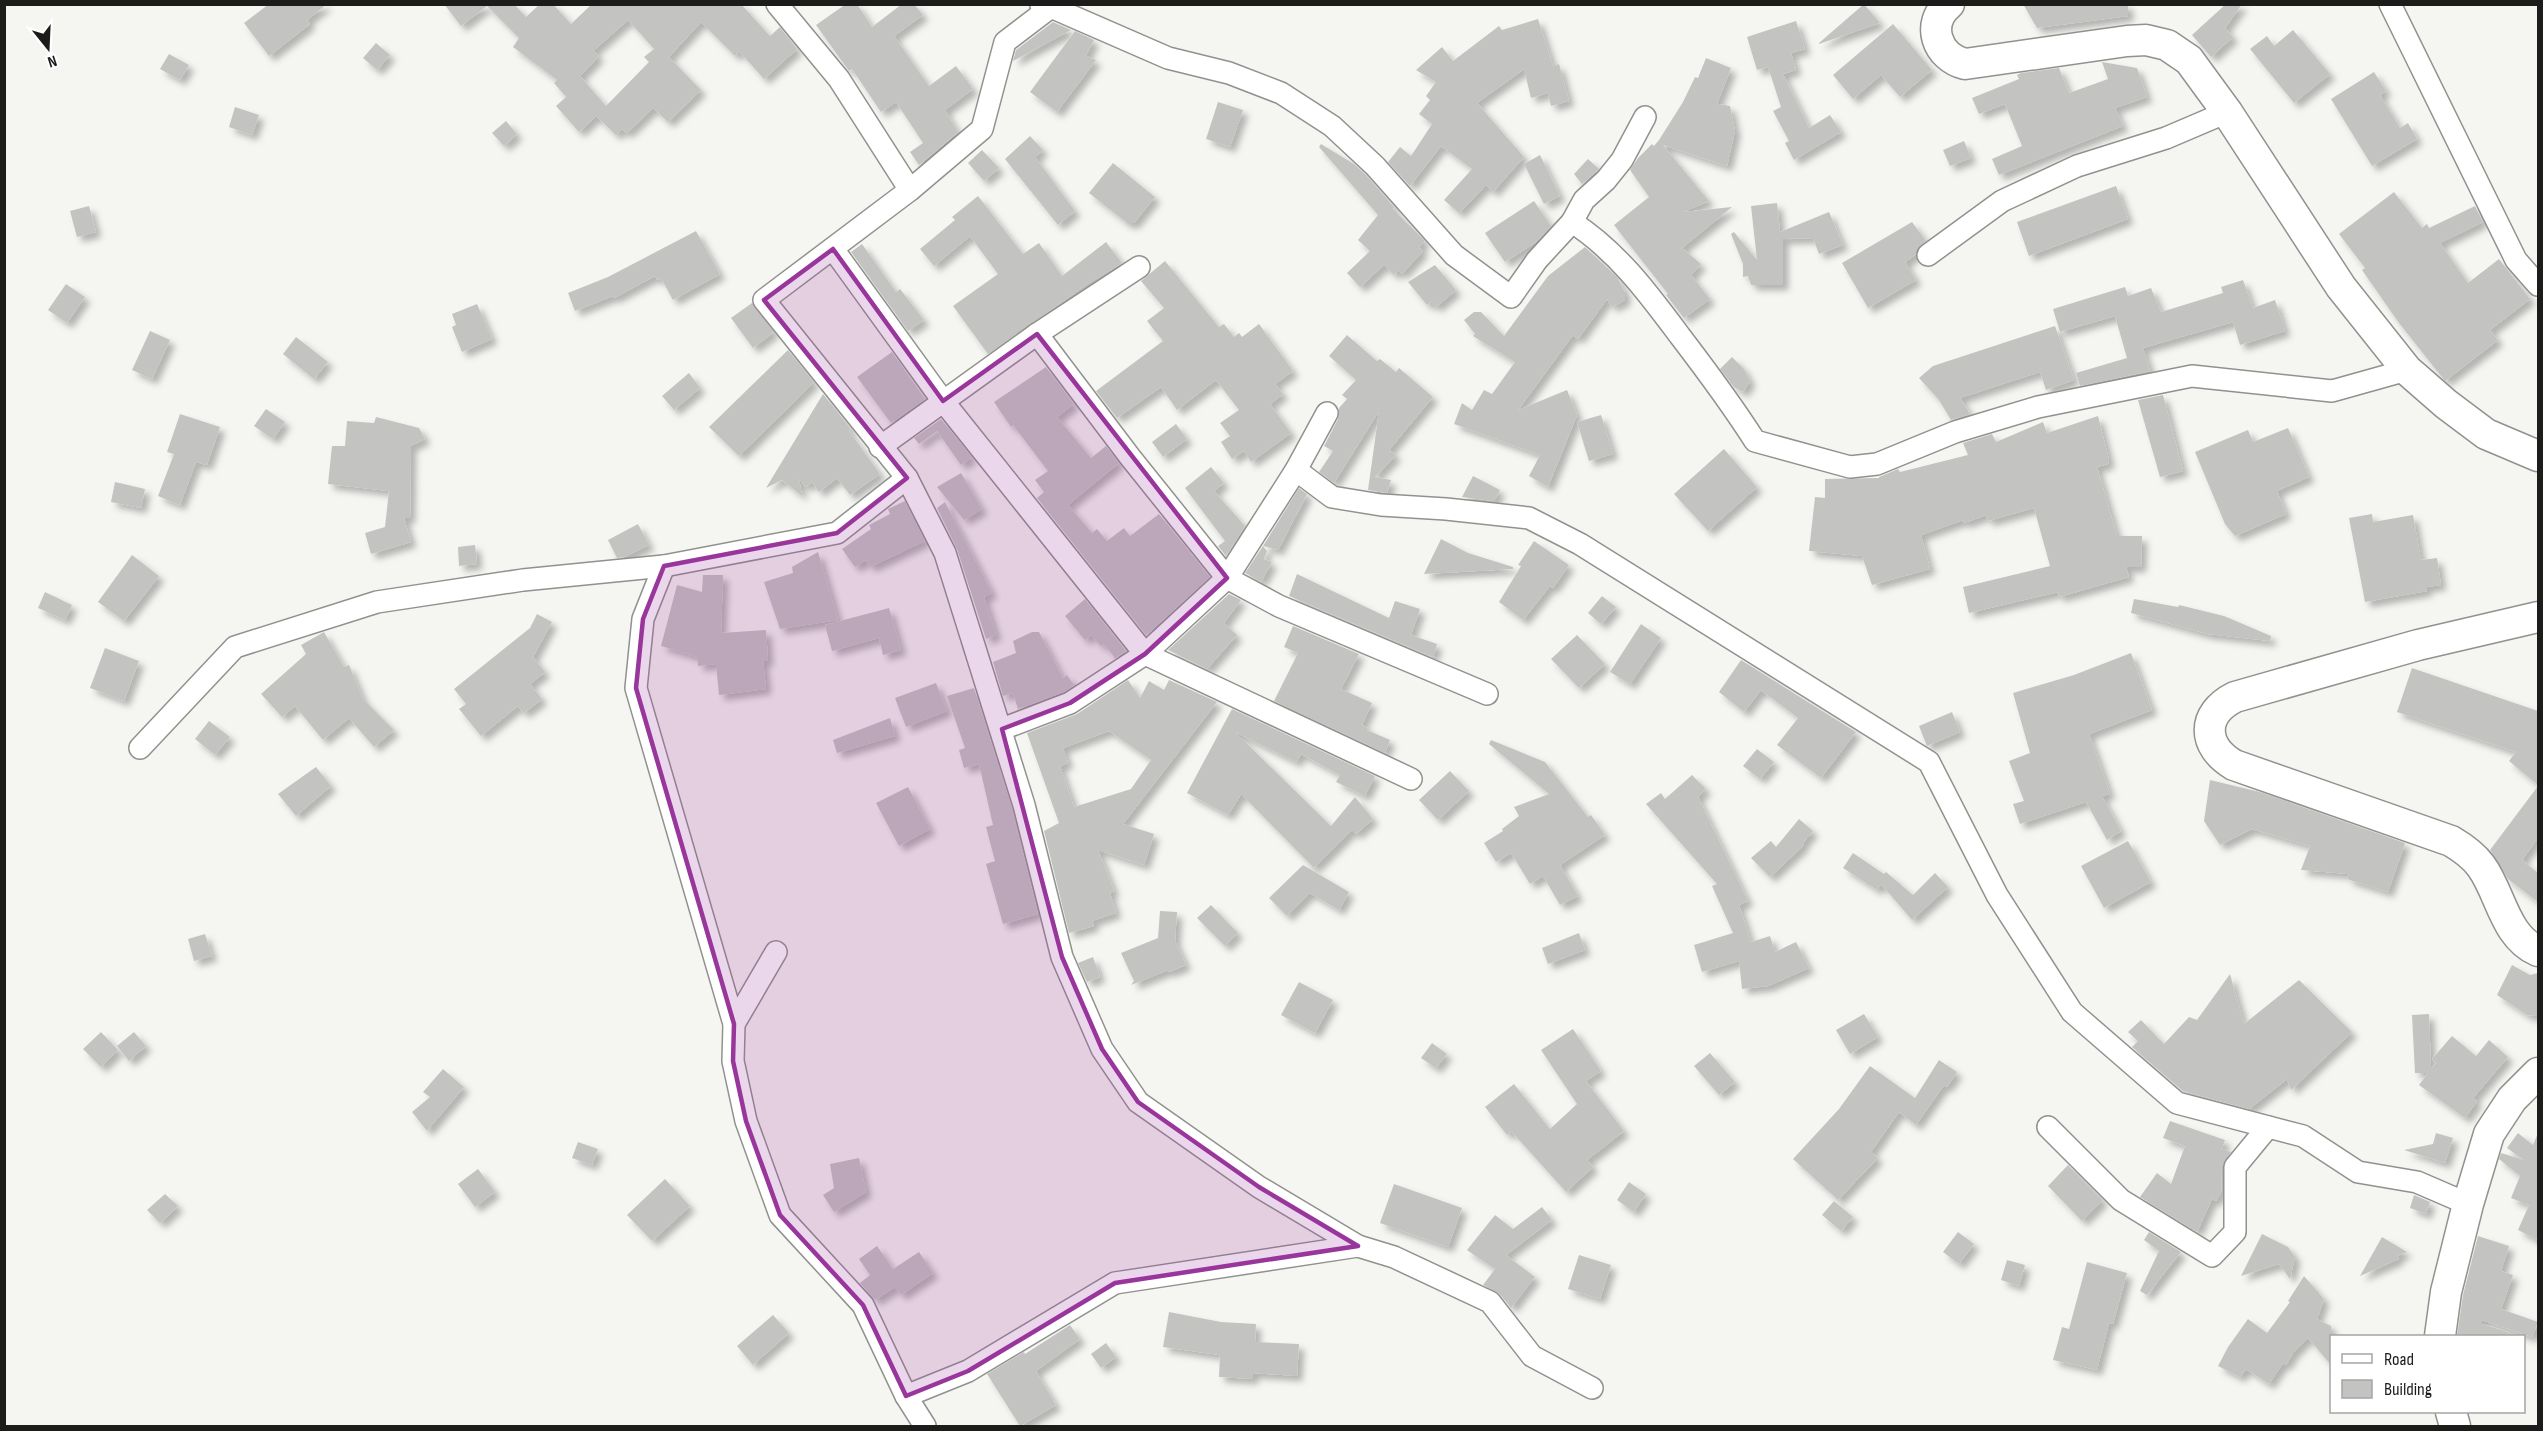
<svg xmlns="http://www.w3.org/2000/svg" width="2543" height="1431" font-family="'Sofia Sans Condensed',sans-serif">
<defs>
<filter id="shadow"><feDropShadow dx="5.5" dy="5.5" stdDeviation="3" flood-color="#0004"/></filter>
</defs>
<rect width="100%" height="100%" fill="#f5f6f2"/>
<g fill="#c3c4c1" fill-rule="evenodd" filter="url(#shadow)">
<path d="M269 4H327L307 20 310 24 269 56 244 23Z"/>
<path d="M444 4H514L526 17 540 4H553L571 24 592 4H741L770 36 780 27 797 49 764 79 739 51 735 56 701 22 669 57 701 90 668 122 653 108 627 133 622 129 616 135 596 116 579 132 556 106 566 97 554 83 557 80 513 47 519 38 487 6 461 26ZM628 20 654 49 644 57 649 62 606 106 580 76 599 56 593 51Z"/>
<path d="M846 4H857L872 27 902 4H914L923 15 894 36 929 86 956 66 973 89 945 110 958 132 919 165 910 152 923 143 896 102 881 112 852 69 849 71 816 25Z"/>
<path d="M1864 4 1880 23 1819 44V43Z"/>
<path d="M2023 4H2128V16L2037 28Z"/>
<path d="M2226 4H2242L2225 28 2233 37 2211 57 2192 35Z"/>
<path d="M1538 19 1553 66 1559 64 1569 101 1551 106 1548 93 1531 98 1524 69 1477 103 1524 157 1493 192 1486 185 1459 213 1444 200 1472 169 1441 146 1410 186 1388 162 1400 147 1411 156 1432 124 1419 114 1430 100 1426 96 1436 82 1416 70 1442 47 1453 61 1499 26 1502 30Z"/>
<path d="M1796 21 1805 49 1791 53 1796 70 1783 74 1809 128 1830 115 1841 132 1794 160 1785 143 1789 141 1773 111 1781 107 1768 67 1757 70 1747 37Z"/>
<path d="M1053 22 1071 30 1013 61 1016 50Z"/>
<path d="M1893 24 1932 70 1900 97 1881 75 1853 99 1833 75Z"/>
<path d="M2293 30 2330 74 2294 103 2250 49 2267 36 2274 46Z"/>
<path d="M1075 31 1094 40 1086 56 1096 60 1057 112 1030 92Z"/>
<path d="M376 43 390 55 377 70 363 58Z"/>
<path d="M169 54 189 65 180 80 160 69Z"/>
<path d="M1706 58 1731 68 1717 104 1730 106 1735 131 1727 166 1663 145 1709 201 1683 212 1732 207 1682 248 1701 264 1691 275 1710 299 1684 318 1666 295 1668 294 1614 225 1649 197 1630 170 1638 158 1652 144 1654 146 1659 140 1683 102 1695 77 1698 78Z"/>
<path d="M2102 62 2137 68 2147 97 2115 108 2123 126 1999 175 1992 159 2022 146 2005 104 1979 114 1972 98 2019 79 2017 75 2021 73 2059 68 2069 93 2108 79Z"/>
<path d="M2374 72 2386 91 2380 95 2400 128 2408 123 2417 139 2372 166 2331 99Z"/>
<path d="M1218 102 1243 110 1230 147 1206 139Z"/>
<path d="M235 107 259 115 252 135 229 127Z"/>
<path d="M506 121 517 134 504 146 492 133Z"/>
<path d="M1030 136 1043 150 1035 157 1075 211 1058 225 1005 159Z"/>
<path d="M1964 141 1971 158 1950 166 1943 150Z"/>
<path d="M1321 144 1354 164 1366 175 1394 207 1393 209 1425 241 1419 247 1423 251 1402 274 1398 270 1394 275 1384 265 1360 287 1347 273 1370 251 1358 240 1378 215 1319 147Z"/>
<path d="M982 150 999 168 984 181 968 163Z"/>
<path d="M1540 155 1560 196 1544 204 1524 164Z"/>
<path d="M1588 159 1599 169 1582 184 1574 174Z"/>
<path d="M1113 163 1155 197 1134 223H1127L1089 193Z"/>
<path d="M2116 186 2128 219 2029 256 2017 222Z"/>
<path d="M2394 192 2422 228 2427 224 2429 228 2475 206 2483 222 2440 243 2468 283 2499 259 2530 299 2490 330 2498 340 2445 381 2399 323 2362 270 2365 268 2339 234Z"/>
<path d="M978 196 1023 254 1039 243 1062 276 1106 242 1122 263 1086 285 988 354 953 306 998 274 970 236 934 266 920 249 955 220 952 217Z"/>
<path d="M1534 201 1551 226 1536 242 1505 262 1485 233Z"/>
<path d="M1777 203 1780 232 1829 212 1843 245 1819 254 1813 238 1783 239V285H1751L1748 276 1743 277V264L1731 234 1734 232 1757 260 1751 206Z"/>
<path d="M89 206 96 232 77 237 70 211Z"/>
<path d="M1912 222 1926 241 1917 249 1915 255 1905 262 1916 280 1868 308 1842 263Z"/>
<path d="M696 231 720 274 673 300 661 278 657 280 655 276 614 298 613 296 575 311 568 293 608 277Z"/>
<path d="M862 244 896 292 900 289 924 320 908 331 851 252Z"/>
<path d="M1585 247 1617 277 1625 292V300L1612 307 1607 299 1578 339 1573 335 1518 410 1567 390 1577 415 1548 487 1529 476 1540 455 1454 424 1462 403 1472 410 1484 390 1492 394 1515 362 1473 336 1475 334 1464 320 1474 312H1481L1504 336 1548 276Z"/>
<path d="M1165 261 1219 327 1224 324 1234 337 1239 333 1242 337 1259 324 1293 371 1275 384 1283 394 1270 404 1291 433 1251 462 1244 451 1232 459 1221 442 1230 436 1220 423 1239 410 1216 380 1177 410 1161 387 1117 418 1096 391 1163 341 1147 321 1164 308 1141 281Z"/>
<path d="M1435 265 1456 290 1436 307 1431 302 1427 305 1408 282Z"/>
<path d="M2243 280 2253 308 2275 300 2285 331 2240 345 2233 322 2143 348 2150 371 2080 386 2076 373 2127 358 2115 316 2060 332 2053 309 2125 287 2128 296 2151 288 2161 312 2223 293 2221 287Z"/>
<path d="M66 284 85 297 67 323 48 310Z"/>
<path d="M752 303 774 332 753 348 731 318Z"/>
<path d="M477 304 492 339 462 352 452 327 456 325 452 314Z"/>
<path d="M2055 326 2074 380 2046 390 2040 372 1960 398 1970 414 1951 420 1939 400 1919 378 1933 366Z"/>
<path d="M150 331 170 340 152 379 132 370Z"/>
<path d="M1347 335 1377 361 1380 359 1396 372 1399 368 1433 397 1389 450 1396 455 1375 477 1391 480 1387 493 1368 490 1379 411 1334 483 1319 472 1333 451 1324 446 1338 419 1339 408 1347 399 1342 395 1356 380 1329 356Z"/>
<path d="M296 337 328 362 314 379 283 354Z"/>
<path d="M788 350 814 382 739 456 709 427Z"/>
<path d="M892 352 925 399 891 423 857 377Z"/>
<path d="M1732 357 1744 369 1750 381 1743 392 1734 387 1720 369Z"/>
<path d="M1046 367 1074 404 1057 417 1091 458 1106 446 1119 463 1068 505 1092 533 1097 529 1107 541 1124 528 1130 536 1159 514 1210 577 1146 635 1037 498 1044 492 1035 480 1048 471 1013 425 1011 427 994 402Z"/>
<path d="M689 373 700 388 674 410 662 396Z"/>
<path d="M823 394 851 429 849 431 880 474 850 495 837 478 819 492 812 482 805 487 799 478 802 496 782 480 766 488Z"/>
<path d="M2163 395 2183 471 2160 477 2138 400Z"/>
<path d="M266 409 285 422 273 439 254 426Z"/>
<path d="M180 414 220 427 207 465 196 462 180 505 158 496 174 454 167 452Z"/>
<path d="M1601 415 1613 454 1589 461 1577 422Z"/>
<path d="M2098 416 2109 460 2108 464 2097 467 2117 536H2142L2141 567H2126L2129 577 2059 597 2058 592 1969 613 1963 587 2050 566 2034 508 1988 521 1986 515 1964 523 1963 520 1921 535 1930 569 1872 585 1862 556 1809 551 1815 497 1825 498V479L1879 478V477L1898 469 1900 472 1968 455 1963 443 1992 434 1996 442 2043 422 2047 433Z"/>
<path d="M376 417 419 428 425 439 411 446 410 518H404L411 542 371 554 365 533 385 527 389 491 328 484 332 446H345L347 421 374 423Z"/>
<path d="M941 419 972 457 961 465 937 431 919 444 914 438Z"/>
<path d="M1176 424 1187 439 1163 457 1152 442Z"/>
<path d="M2288 428 2309 477 2277 491 2286 514 2235 536 2225 524 2195 452 2248 430 2253 442Z"/>
<path d="M1724 449 1757 487 1708 531 1674 494Z"/>
<path d="M1211 467 1224 483 1214 491 1245 526 1226 556 1218 546 1225 541 1185 488Z"/>
<path d="M961 473 982 509 964 520 937 487Z"/>
<path d="M1473 476 1500 490 1494 501 1462 497Z"/>
<path d="M115 482 145 489 141 508 111 502Z"/>
<path d="M1299 488 1307 494 1278 550 1263 546Z"/>
<path d="M905 501 925 541 870 567 866 560 855 567 842 549 871 529 869 525 890 514 888 509Z"/>
<path d="M945 502 992 593 984 597 996 635 986 639 957 549 937 508Z"/>
<path d="M2372 514 2373 522 2413 515 2421 560 2437 558 2441 585 2426 587 2427 591 2365 602 2349 518Z"/>
<path d="M638 524 649 545 624 557 617 558 608 540Z"/>
<path d="M1441 539 1468 553 1513 567V569L1424 574Z"/>
<path d="M1534 541 1569 565 1553 588 1550 586 1523 620 1499 602 1521 566 1518 565Z"/>
<path d="M475 545 477 564 459 566 458 547Z"/>
<path d="M1263 546 1267 551 1264 559 1272 562 1261 582 1245 573Z"/>
<path d="M818 552 838 620 780 629 764 582 793 573 792 567Z"/>
<path d="M132 555 159 576 124 621 98 602Z"/>
<path d="M1297 574 1389 618 1395 601 1420 609 1411 635 1437 644 1433 657 1289 596Z"/>
<path d="M703 575H723L721 633 766 630 768 661H763L766 689 719 695 716 664 698 666V657L661 646 677 585 702 592Z"/>
<path d="M45 592 72 605 65 620 38 608Z"/>
<path d="M1229 594 1241 600 1224 623 1237 635 1207 669 1168 650Z"/>
<path d="M1602 596 1616 607 1601 624 1588 613Z"/>
<path d="M1085 599 1126 651 1115 658 1104 644 1101 646 1091 635 1085 640 1065 616Z"/>
<path d="M2134 599 2178 607 2179 605 2224 616 2271 636 2270 641 2208 634 2131 613Z"/>
<path d="M889 608 901 650 883 655 879 638 832 651 825 625Z"/>
<path d="M537 614 552 622 533 657 545 672 530 684 542 699 524 713 518 706 481 736 459 709 466 704 454 689 530 628Z"/>
<path d="M1641 624 1661 638 1630 684 1610 672Z"/>
<path d="M1293 626 1359 654 1341 689 1372 703 1362 725 1368 728 1367 730 1390 740 1385 753 1274 701 1298 653 1284 647Z"/>
<path d="M324 632 344 667 349 665 363 699 394 730 374 747 349 718 323 740 295 706 282 717 261 694 306 654 301 645Z"/>
<path d="M1032 632H1039L1063 678 1067 675 1074 685 1064 692 1018 709 1013 693 1003 696 993 662 1016 653 1013 641Z"/>
<path d="M1577 635 1605 664 1579 688 1551 659Z"/>
<path d="M105 648 139 661 124 701 90 688Z"/>
<path d="M2131 653 2152 710 2089 734 2110 794 2102 796 2121 831 2107 840 2086 802 2020 824 2013 804 2024 801 2009 761 2030 753 2013 693 2074 675Z"/>
<path d="M1741 660 1856 732 1821 778 1777 745 1798 718 1761 690 1744 712 1719 692Z"/>
<path d="M2412 668 2538 711V785L2509 761 2516 752 2397 712Z"/>
<path d="M1128 680 1140 698 1149 681 1164 690 1169 680 1217 702 1123 824 1154 834 1144 865 1098 850 1114 891 1110 893 1116 913 1092 921 1094 926 1069 933 1044 831 1059 823 1027 733 1077 714ZM1109 731 1151 760 1131 789 1074 807 1060 766 1068 763 1063 748Z"/>
<path d="M936 683 947 711 906 727 895 698Z"/>
<path d="M974 688 1012 808 1038 914 1003 924 986 864 995 861 986 827 993 825 979 764 964 768 959 750 965 748 947 696Z"/>
<path d="M1232 709 1375 776 1365 796 1336 782 1340 775 1301 754 1296 762 1235 732 1331 826 1355 797 1373 819 1356 834 1352 830 1314 868 1241 794 1228 815 1187 793Z"/>
<path d="M1952 712 1960 732 1927 746 1919 726Z"/>
<path d="M890 718 895 736 837 753 833 740Z"/>
<path d="M209 721 230 737 215 755 195 739Z"/>
<path d="M1491 740 1545 762 1588 817 1591 815 1605 835 1560 865 1578 896 1560 905 1543 876 1530 884 1511 853 1496 862 1484 843 1503 831 1502 829 1519 816 1514 807 1549 794 1489 744Z"/>
<path d="M1757 749 1774 762 1760 779 1743 766Z"/>
<path d="M316 767 331 786 296 816 278 794Z"/>
<path d="M1450 771 1469 791 1438 820 1419 800Z"/>
<path d="M1692 775 1706 789 1698 797 1748 901 1739 905 1751 942 1770 936 1775 952 1796 942 1809 968 1768 986 1742 989 1739 961 1702 972 1694 945 1733 933 1712 886 1717 884 1646 804 1661 793 1665 799Z"/>
<path d="M2210 780 2260 792 2405 843 2388 892 2347 879 2349 874 2301 870 2310 846 2252 829 2220 845 2204 821Z"/>
<path d="M2538 786V838L2522 860 2538 873V902L2508 879 2490 850Z"/>
<path d="M908 787 930 829 899 846 876 803Z"/>
<path d="M1799 819 1813 831 1802 844 1804 845 1770 877 1751 858 1771 841 1776 847Z"/>
<path d="M2128 841 2151 882 2104 908 2081 866Z"/>
<path d="M1853 853 1884 874 1886 872 1913 895 1935 873 1948 887 1912 920 1881 884 1877 890 1843 868Z"/>
<path d="M1303 865 1349 892 1339 910 1310 893 1287 916 1269 898Z"/>
<path d="M1211 905 1238 933 1225 946 1197 918Z"/>
<path d="M1160 911 1177 912 1175 941 1186 965 1169 972 1168 970 1131 985 1134 981 1121 953 1158 938Z"/>
<path d="M1579 933 1585 950 1548 964 1542 948Z"/>
<path d="M205 934 212 956 194 961 188 939Z"/>
<path d="M1093 957 1100 977 1087 982 1078 963Z"/>
<path d="M2512 965 2530 975 2538 973V1016L2527 1015 2497 995Z"/>
<path d="M2230 974 2244 1024 2299 980 2352 1032 2291 1090 2287 1079 2249 1109 2183 1091 2132 1047 2138 1041 2128 1032 2141 1020 2164 1044 2189 1017 2197 1020Z"/>
<path d="M1299 982 1333 1000 1315 1033 1281 1015Z"/>
<path d="M1864 1014 1878 1037 1850 1054 1836 1030Z"/>
<path d="M2429 1014 2431 1069 2436 1063 2432 1059 2452 1036 2476 1056 2489 1040 2508 1057 2473 1098 2477 1101 2465 1118 2419 1085 2428 1073H2415L2412 1015Z"/>
<path d="M1573 1029 1601 1071 1586 1081 1624 1131 1587 1160 1593 1167 1566 1192 1511 1131 1507 1135 1485 1107 1514 1084 1550 1129 1577 1104 1541 1050Z"/>
<path d="M101 1032 118 1050 101 1067 83 1049Z"/>
<path d="M134 1032 146 1046 129 1061 117 1046Z"/>
<path d="M1432 1043 1447 1054 1436 1068 1421 1058Z"/>
<path d="M1710 1053 1735 1082 1719 1095 1694 1066Z"/>
<path d="M1939 1060 1957 1072 1947 1087 1944 1085 1916 1125 1899 1112 1871 1152 1878 1158 1838 1200 1793 1159 1839 1109 1870 1066 1915 1098Z"/>
<path d="M443 1069 464 1087 427 1131 412 1112 430 1097 423 1092Z"/>
<path d="M2170 1121 2225 1140 2222 1149 2231 1152 2222 1166 2221 1193 2216 1201 2212 1199 2197 1232 2140 1197 2157 1173 2171 1184 2185 1146 2163 1138Z"/>
<path d="M2436 1133 2453 1138 2445 1163 2404 1150 2433 1144Z"/>
<path d="M2518 1133 2533 1145 2538 1133V1240L2518 1230 2529 1205 2511 1198 2520 1176 2499 1159 2501 1153 2524 1160 2507 1148Z"/>
<path d="M578 1142 598 1149 592 1165 572 1158Z"/>
<path d="M859 1158 866 1192 834 1212 823 1195 834 1188 830 1164Z"/>
<path d="M2068 1165 2103 1200 2082 1221 2048 1186Z"/>
<path d="M478 1169 495 1192 475 1207 458 1184Z"/>
<path d="M665 1179 690 1206 652 1241 627 1215Z"/>
<path d="M1629 1182 1646 1194 1634 1212 1617 1200Z"/>
<path d="M1394 1184 1462 1208 1448 1247 1380 1223Z"/>
<path d="M165 1194 178 1206 160 1223 147 1210Z"/>
<path d="M2414 1195 2430 1202 2426 1214 2410 1208Z"/>
<path d="M1834 1201 1853 1217 1841 1231 1822 1215Z"/>
<path d="M1542 1207 1552 1220 1506 1255 1535 1277 1511 1308 1500 1294 1483 1285 1495 1269 1467 1250 1495 1215 1513 1229Z"/>
<path d="M1958 1232 1974 1244 1959 1264 1943 1252Z"/>
<path d="M2149 1232 2181 1252 2147 1295 2140 1291 2159 1251 2144 1240Z"/>
<path d="M2262 1234 2288 1247 2295 1257 2290 1279 2279 1264 2241 1276Z"/>
<path d="M2478 1236 2509 1246 2501 1271 2513 1275 2501 1309 2538 1322 2532 1337 2482 1320V1324L2508 1332 2507 1336H2457L2463 1295Z"/>
<path d="M2382 1237 2407 1252 2397 1256 2399 1259 2360 1276Z"/>
<path d="M877 1246 893 1269 919 1252 933 1273 901 1295 895 1287 875 1300 860 1283 870 1275 859 1259Z"/>
<path d="M1579 1255 1611 1265 1600 1299 1568 1289Z"/>
<path d="M2007 1260 2025 1265 2019 1286 2001 1280Z"/>
<path d="M2087 1262 2127 1273 2113 1324 2109 1323 2097 1370 2053 1360 2062 1327 2069 1329Z"/>
<path d="M2304 1276 2324 1299 2317 1319 2331 1326V1365L2308 1338 2293 1353 2286 1365 2283 1363 2269 1384 2246 1369 2240 1377 2218 1366 2228 1347 2248 1319 2267 1333 2290 1302 2288 1301Z"/>
<path d="M1169 1312 1221 1322 1256 1324 1255 1342 1299 1344 1297 1376 1253 1373V1379L1219 1377 1220 1355 1163 1347Z"/>
<path d="M773 1315 789 1333 753 1365 737 1346Z"/>
<path d="M1070 1325 1080 1339 1036 1371 1056 1405 1020 1426 987 1374 1024 1352 1025 1354Z"/>
<path d="M1106 1343 1116 1357 1101 1368 1091 1354Z"/>
</g>
<g fill="none" stroke-linecap="round" stroke-linejoin="round">
<defs>
<g id="street">
<path d="M777 4 839 79 910 190"/>
<path d="M1055 4 1005 42 982 129 910 190 764 300 907 478 945 553 1024 805 1062 957 1102 1049 1138 1102 1259 1187 1358 1246 1394 1257 1490 1302 1532 1356 1592 1388"/>
<path d="M2390 4 2516 260 2538 285"/>
<path d="M1041 5 1051 7 1168 58 1229 73 1281 93 1332 126 1375 166 1454 255 1511 297 1537 260 1572 222 1584 200 1606 180 1622 160 1645 117"/>
<path d="M1572 222C1617 251 1648 293 1680 336 1706 370 1732 405 1755 441L1850 467 1877 464 1955 432 2038 407 2192 376 2332 391 2407 370"/>
<path d="M833 249 943 401 1145 654 1411 779"/>
<path d="M1928 255 2002 201 2077 166 2166 138 2227 112"/>
<path d="M1037 334 1130 457 1227 578 1279 606 1487 694"/>
<path d="M880 447 1037 334 1139 267"/>
<path d="M1296 470 1332 497 1381 505 1446 509 1529 518 1580 544 1929 762 1997 895 2072 1012 2177 1103 2303 1136 2358 1172 2417 1182 2468 1204"/>
<path d="M664 566 643 619 636 688 734 1024 733 1061 746 1121 780 1215 863 1305 906 1396 925 1426"/>
<path d="M1002 729 1070 703 1145 654 1227 578 1296 470 1327 413"/>
<path d="M140 748 235 647 377 602 523 580 664 566 837 533 907 478"/>
<path d="M734 1024 776 952"/>
<path d="M2048 1127 2121 1200 2212 1256 2235 1232V1167L2268 1127"/>
<path d="M906 1396 968 1371 1115 1283 1358 1246"/>
</g>
<g id="secondary">
<path d="M1949 4C1925 24 1937 57 1965 64L2127 41 2146 40 2167 45 2189 60 2227 112 2341 287 2407 370 2446 404 2486 434 2538 456"/>
<path d="M2538 617 2418 645 2235 697C2201 714 2202 746 2234 765L2451 841C2463 848 2473 855 2481 866 2501 893 2504 936 2538 951"/>
<path d="M2440 1336 2446 1292 2468 1204 2489 1134 2512 1099 2538 1073"/>
<path d="M2451 1412 2455 1426"/>
</g>
</defs>
<use href="#street" stroke="#91918e" stroke-width="24"/>
<use href="#secondary" stroke="#91918e" stroke-width="33"/>
<use href="#street" stroke="#fff" stroke-width="21"/>
<use href="#secondary" stroke="#fff" stroke-width="30"/>
</g>
<path fill="#99369c" fill-opacity="0.2" stroke="#99369c" stroke-width="4.5" stroke-linejoin="round" d="M833 249 943 401 1037 334 1227 578 1145 654 1070 703 1002 729 1062 957 1102 1049 1138 1102 1259 1187 1358 1246 1115 1283 968 1371 906 1396 863 1305 780 1215 746 1121 733 1061 734 1024 636 688 643 619 664 566 837 533 907 478 764 300Z"/>
<rect width="2543" height="1431" fill="none" stroke="#1c1d1b" stroke-width="12"/>
<rect x="2330" y="1335" width="195" height="78" fill="#ffffff" stroke="#a4a5a4" stroke-width="1.5"/>
<rect x="2342" y="1354" width="30" height="9" fill="#ffffff" stroke="#a4a5a4" stroke-width="1.5"/>
<text x="2384" y="1365" font-size="18" fill="#1c1d1b">Road</text>
<rect x="2342" y="1380" width="30" height="18" fill="#c3c4c1" stroke="#a4a5a4" stroke-width="1.5"/>
<text x="2384" y="1395" font-size="18" fill="#1c1d1b">Building</text>
<g transform="translate(48 48) rotate(162)" stroke="#ffffff" stroke-width="4.5" paint-order="stroke">
<path d="M0-4.5L10 22L0 15L-10 22Z" fill="#1c1d1b"/>
<text y="-9" font-size="16" font-weight="bold" text-anchor="middle" fill="#1c1d1b">N</text>
</g>
</svg>
